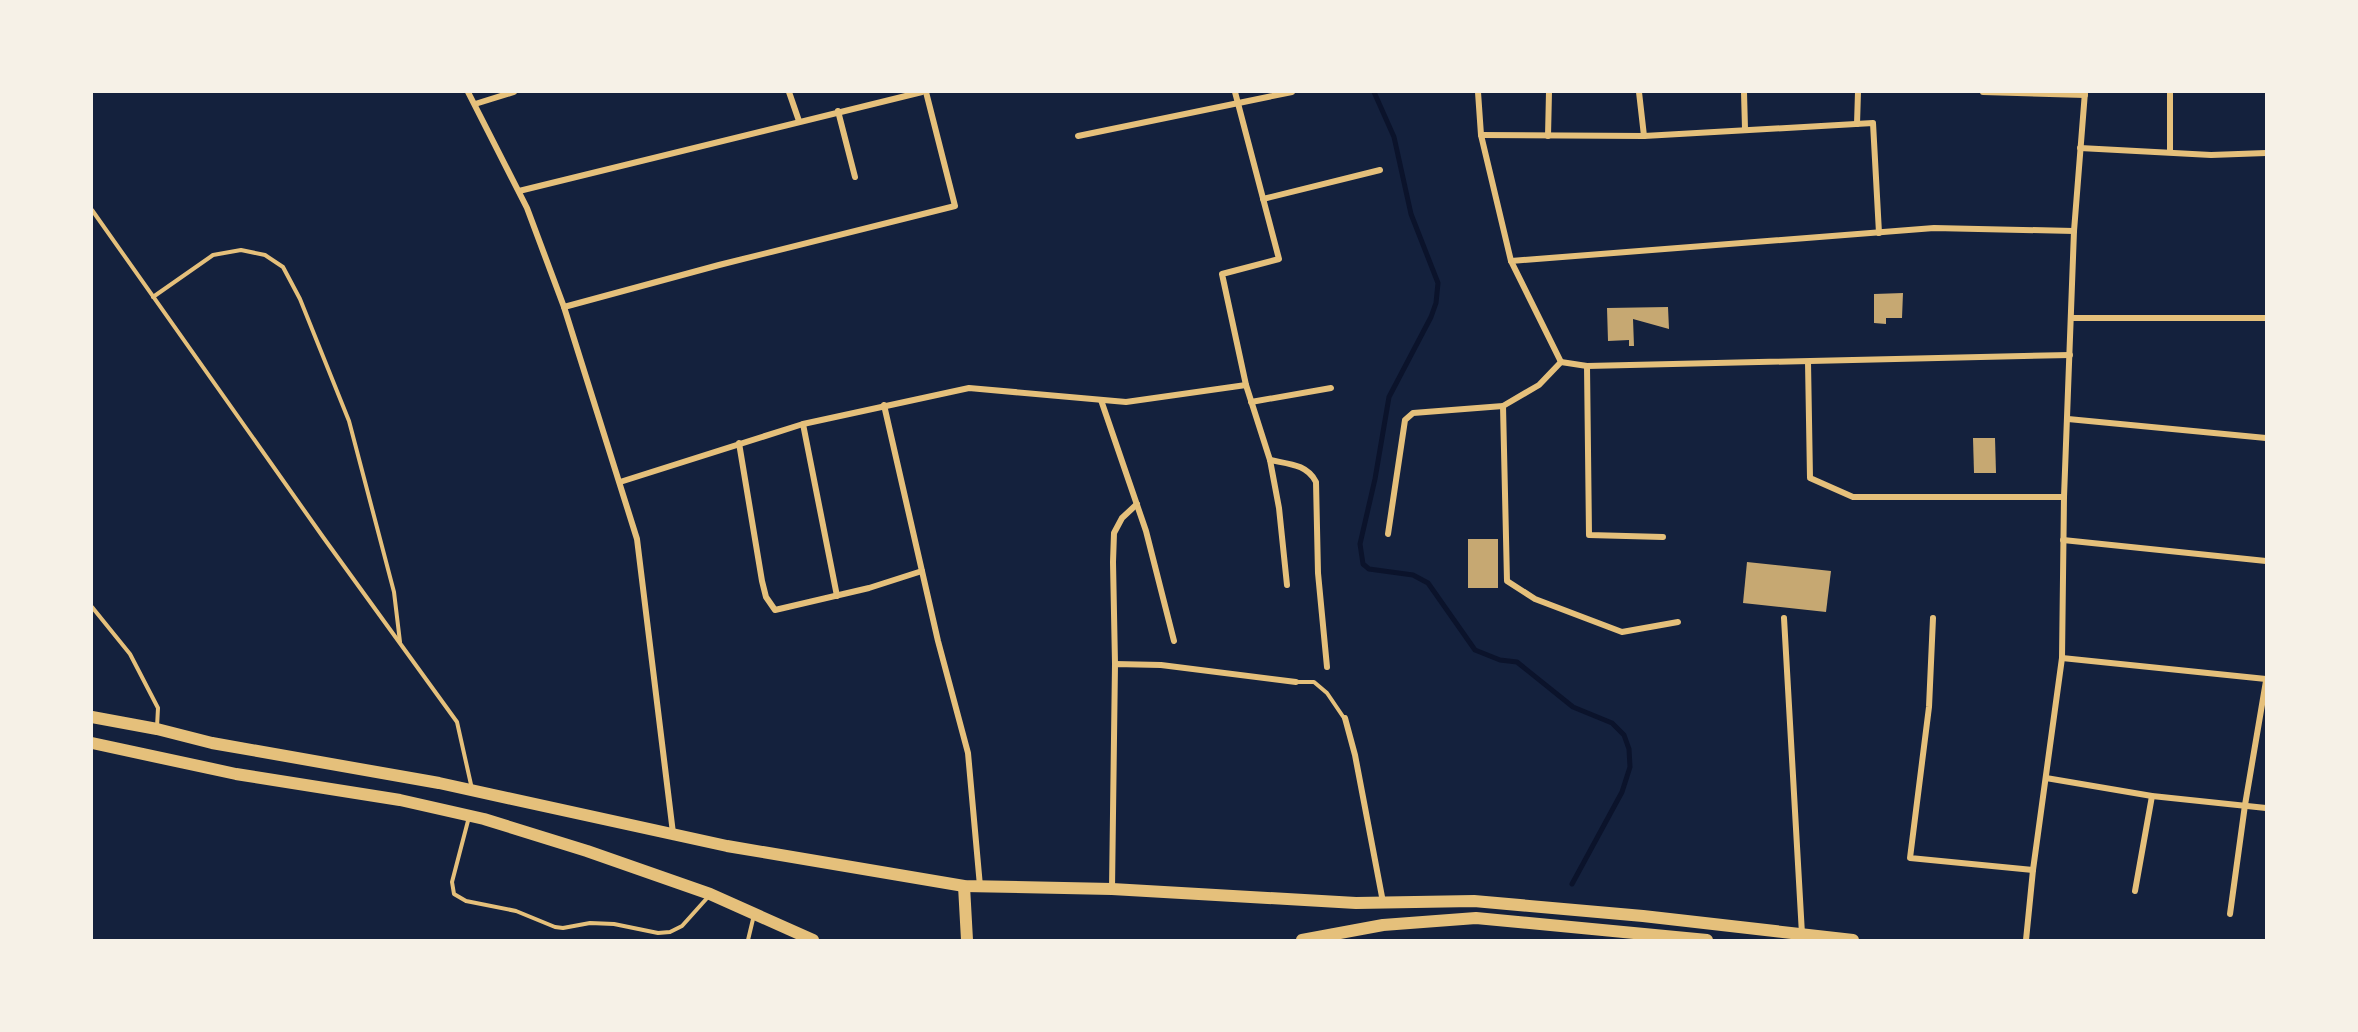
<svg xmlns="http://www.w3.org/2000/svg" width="2358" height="1032" font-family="Jost,sans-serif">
<rect width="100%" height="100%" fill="#14213d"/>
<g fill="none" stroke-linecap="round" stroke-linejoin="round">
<path stroke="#0b132b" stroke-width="5" d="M1374 92 1394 137 1411 214 1438 283 1436 303 1431 317 1389 397 1375 479 1360 544 1363 564 1369 569 1413 575 1428 583 1475 650 1500 660 1517 662 1573 707 1612 723 1624 735 1629 749 1630 767 1622 792 1572 884"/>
</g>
<g fill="#c6a872">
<path d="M1903 293 1902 318H1886V324L1874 323V294Z"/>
<path d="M1668 307 1669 329 1633 319 1634 346H1629V340L1608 341 1607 308Z"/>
<path d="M1973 438H1995L1996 473H1974Z"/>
<rect x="1468" y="539" width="30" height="49"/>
<path d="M1747 562 1831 571 1826 612 1743 603Z"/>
</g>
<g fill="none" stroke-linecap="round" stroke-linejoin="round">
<g stroke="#e5c07b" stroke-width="4">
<path d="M92 210 323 537 457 722 472 789"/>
<path d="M153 297 213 255 241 250 265 255 283 267 300 299 349 421 394 592 400 642"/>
<path d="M92 607 130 654 158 708 157 727"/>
<path d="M1296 682H1314L1327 693 1344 718"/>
<path d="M469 817 452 882 454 894 466 901 516 911 555 927 563 928 590 923 614 924 658 933 670 932 682 926 708 897"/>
<path d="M748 940 754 915"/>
</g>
<g stroke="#e5c07b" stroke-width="6">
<path d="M468 92 527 208 564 307 637 539 673 833"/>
<path d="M789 92 799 121"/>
<path d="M1478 92 1481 135 1511 261 1561 362 1587 366 2070 355"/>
<path d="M1744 92 1745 129"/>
<path d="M1983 92 2085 95"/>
<path d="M475 104 514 92"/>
<path d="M838 111 855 177"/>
<path d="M1857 124 1858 92"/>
<path d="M1481 135 1644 136 1639 92"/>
<path d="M1078 136 1292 92"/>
<path d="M1548 136 1549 92"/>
<path d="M1644 136 1873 123 1879 233"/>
<path d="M2080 148 2211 155 2266 153"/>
<path d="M2170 152V92"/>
<path d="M519 191 922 92"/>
<path d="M1263 199 1380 170"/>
<path d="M1511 261 1934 228 2074 231"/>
<path d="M564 307 719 265 955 206 926 92"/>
<path d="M2071 318H2266"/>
<path d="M1808 362 1810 478 1853 497H2064"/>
<path d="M1587 366 1589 535 1663 537"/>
<path d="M1246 385 1270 460 1279 508 1287 585"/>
<path d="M1101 400 1146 531 1174 641"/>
<path d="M1251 402 1331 388"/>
<path d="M884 405 938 641 968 753 980 886"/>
<path d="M1503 406 1507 581 1535 599 1622 632 1678 622"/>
<path d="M2068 419 2266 438"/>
<path d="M803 424 837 596"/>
<path d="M739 443 762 581 766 597 775 610 869 588 922 571"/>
<path d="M1270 460C1288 464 1307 464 1316 482L1318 573 1327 667"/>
<path d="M620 482 803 424 969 388 1126 402 1246 385 1222 274 1279 259 1235 92"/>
<path d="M1388 534 1405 420 1413 413 1503 406 1539 385 1561 362"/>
<path d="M2063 540 2266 561"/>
<path d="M1784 618 1802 934"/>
<path d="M1933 618 1929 707 1910 858 2033 870"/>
<path d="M2062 658 2266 679"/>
<path d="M1115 664 1113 562 1114 533 1122 518 1137 504"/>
<path d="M1345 718 1355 755 1383 902"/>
<path d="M2046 778 2152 796 2266 808"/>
<path d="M1112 889 1115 664 1161 665 1296 682"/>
<path d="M2135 891 2152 796"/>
<path d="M2230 914 2245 805 2266 681"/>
<path d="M2026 940 2033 870 2062 658 2064 497 2074 231 2085 92"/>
</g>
<g stroke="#e5c07b" stroke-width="12">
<path d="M92 717 157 729 212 743 439 783 727 846 964 886 1112 889 1356 903 1474 901 1643 916 1853 940"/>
<path d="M92 743 236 774 400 800 484 819 587 851 710 894 813 940"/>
<path d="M964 886 967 940"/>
<path d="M1302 940 1383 925 1476 918 1707 940"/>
</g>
</g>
<rect width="2358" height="1032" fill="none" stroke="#f6f1e7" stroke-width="186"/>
</svg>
